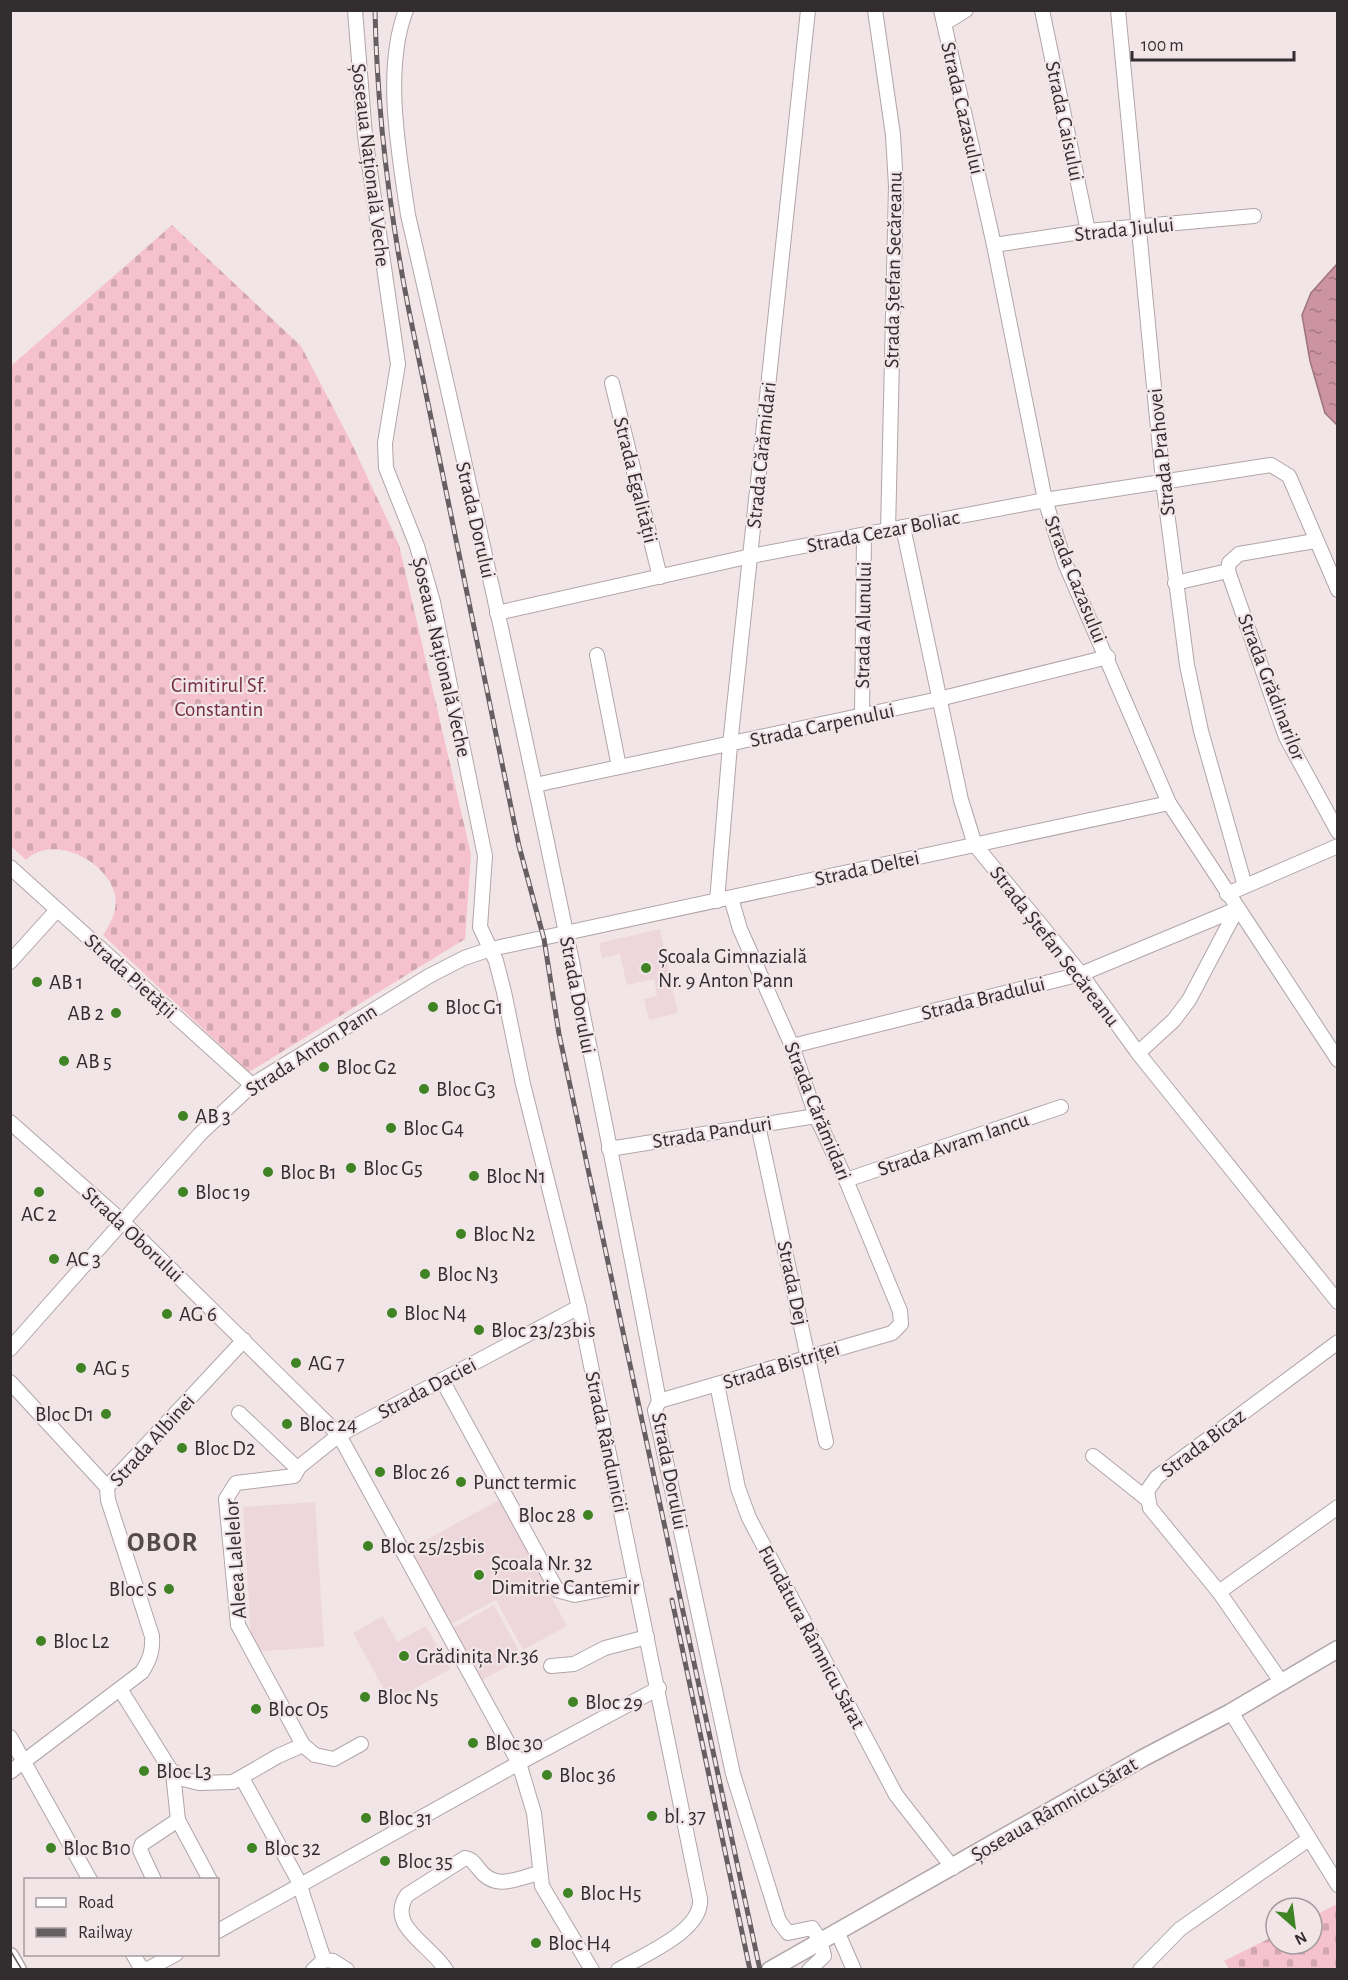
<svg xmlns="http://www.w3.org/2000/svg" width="1348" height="1980" font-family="'Alegreya Sans',sans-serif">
<defs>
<pattern id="cemetery-stones" width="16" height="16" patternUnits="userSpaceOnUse" patternTransform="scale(1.5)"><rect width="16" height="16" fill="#f5c1cd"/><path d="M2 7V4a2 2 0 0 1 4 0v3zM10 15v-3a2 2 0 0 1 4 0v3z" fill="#d2a6b0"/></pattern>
<pattern id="water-ripples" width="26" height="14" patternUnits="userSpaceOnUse" patternTransform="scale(1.5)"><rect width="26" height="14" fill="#cc93a1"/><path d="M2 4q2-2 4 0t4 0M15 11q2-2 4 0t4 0" fill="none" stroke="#a67884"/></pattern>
</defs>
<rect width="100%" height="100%" fill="#f2e5e8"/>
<g fill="#edd7dc">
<path d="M660 929 678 1013 649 1020 644 999 657 996 654 979 627 985 620 954 602 958 599 943Z"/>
<path d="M499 1500 567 1626 523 1650 496 1600 447 1626 406 1551Z"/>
<path d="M315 1502 324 1647 252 1652 243 1507Z"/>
<path d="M494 1605 523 1658 482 1680 453 1628Z"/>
<path d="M383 1616 397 1642 426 1626 450 1669 391 1702 353 1633Z"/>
</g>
<g fill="url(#cemetery-stones)">
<path d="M172 225 301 346 352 444 399 545 471 854 465 939 249 1072 103 935C111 923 118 910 115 895 108 862 54 833 26 860L11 846V366Z"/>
<path d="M1337 1904V1969H1229L1224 1961 1276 1935V1944H1312V1917Z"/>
</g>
<path fill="url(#water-ripples)" stroke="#9e747e" stroke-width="1.5" d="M1337 264V425L1325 413 1310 361 1302 315 1311 293Z"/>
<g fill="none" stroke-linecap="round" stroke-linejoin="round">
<defs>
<g id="minor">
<path d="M355 10 365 136 398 364 385 443 386 468 417 546 433 602 485 856 480 927 496 961 504 992 523 1084 579 1307 700 1899C703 1931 643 1955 618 1970"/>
<path d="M406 10C383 70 399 153 408 215 499 608 584 1004 659 1401L655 1410 733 1774 779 1921 788 1933 812 1928 820 1940 824 1956 809 1970"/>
<path d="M875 10 893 135 896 186 888 531"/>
<path d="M941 10 994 245 1045 500 1065 563 1169 803 1338 1060"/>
<path d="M1042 10 1088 231"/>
<path d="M1118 10 1163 481 1187 665 1201 731 1245 886"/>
<path d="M945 23 966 10"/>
<path d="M994 245 1088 231 1254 216"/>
<path d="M612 383 660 577"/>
<path d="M903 527 961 800 975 845 1081 974 1138 1053 1338 1302"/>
<path d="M1228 571 1286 737 1338 832"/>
<path d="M1175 583 1228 571 1229 563 1239 554 1315 541"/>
<path d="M497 613 751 556 1045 500 1271 465 1289 476 1338 590"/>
<path d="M597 655 619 767"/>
<path d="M862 716 864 535"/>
<path d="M535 785 939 699 1108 657"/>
<path d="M10 867 252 1085"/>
<path d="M1227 894 1338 846"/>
<path d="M717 901 730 745 808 10"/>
<path d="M10 962 57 910"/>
<path d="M792 1046 1081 974 1237 909"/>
<path d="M1138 1053 1174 1020 1189 1000 1237 909"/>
<path d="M10 1122 123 1222 339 1435 519 1763 534 1813 542 1886 592 1970"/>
<path d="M758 1125 826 1442"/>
<path d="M609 1149 816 1116"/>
<path d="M846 1180 1061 1107"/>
<path d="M10 1349 200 1134 252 1085 429 976 464 958 491 949 1169 803"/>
<path d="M442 1380 557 1590 575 1595 636 1583"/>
<path d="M10 1382 107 1487"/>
<path d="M717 1384 738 1488 749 1518 896 1795 953 1868"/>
<path d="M659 1401 892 1333 901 1324 900 1311 846 1180 816 1116 792 1046 740 929 731 898"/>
<path d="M239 1413 298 1469"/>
<path d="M1093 1456 1147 1499"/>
<path d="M1219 1592 1338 1507"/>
<path d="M551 1666 574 1664 605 1648 647 1637"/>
<path d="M1282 1683 1219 1592 1150 1508 1147 1491 1157 1477 1338 1342"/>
<path d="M120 1689 170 1769 183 1779 199 1783 233 1782 278 1756 303 1745 238 1625 226 1499 236 1483 294 1476 299 1467 339 1435 579 1307"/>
<path d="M1231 1712 1338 1885"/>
<path d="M10 1737 90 1880"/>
<path d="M303 1745 315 1755 334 1759 361 1744"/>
<path d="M10 1772 142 1672C150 1659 153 1651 152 1636L108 1500 107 1487 244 1340"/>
<path d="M173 1773 178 1820 210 1880"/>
<path d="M242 1778 298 1880 324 1960"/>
<path d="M154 1880 140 1850 142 1844 178 1820"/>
<path d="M218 1931 519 1763 659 1688"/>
<path d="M837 1931 854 1970"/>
<path d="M133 1954 141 1968 148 1969 176 1954"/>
<path d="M313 1970 324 1960 333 1961 347 1970"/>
<path d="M446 1970C430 1944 386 1926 407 1895L465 1858C472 1859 474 1863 479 1869 495 1891 516 1879 539 1873"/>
<path d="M1140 1970 1180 1929 1309 1839"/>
</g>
<g id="major">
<path d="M10 1956 18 1970"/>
<path d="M770 1970 1143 1758 1231 1712 1338 1649"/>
</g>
</defs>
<use href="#minor" stroke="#b1a5a7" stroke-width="16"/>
<use href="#major" stroke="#b1a5a7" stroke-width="19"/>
<use href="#minor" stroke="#fff" stroke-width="14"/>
<use href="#major" stroke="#fff" stroke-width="16"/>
<path stroke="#665f61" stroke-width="1.5" d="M10 1950 22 1970"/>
<defs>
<g id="rail">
<path d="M375 10C377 110 389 209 408 306L519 846 544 939 559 1034 760 1970"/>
<path d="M672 1600 750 1970"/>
</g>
</defs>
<use href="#rail" stroke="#665f61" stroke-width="5"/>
<use href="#rail" stroke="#f2e5e8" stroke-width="3" stroke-dasharray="9" stroke-linecap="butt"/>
</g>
<g fill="#3f8325" stroke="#f2e5e8" stroke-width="2">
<circle cx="646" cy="968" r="6"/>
<circle cx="37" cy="982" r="6"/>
<circle cx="433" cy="1007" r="6"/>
<circle cx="116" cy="1013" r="6"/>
<circle cx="64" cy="1061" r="6"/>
<circle cx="324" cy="1067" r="6"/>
<circle cx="424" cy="1089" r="6"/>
<circle cx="183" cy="1116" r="6"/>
<circle cx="391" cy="1128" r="6"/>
<circle cx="351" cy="1168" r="6"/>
<circle cx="268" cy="1172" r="6"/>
<circle cx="474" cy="1176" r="6"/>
<circle cx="39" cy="1192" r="6"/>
<circle cx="183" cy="1192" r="6"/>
<circle cx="461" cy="1234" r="6"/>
<circle cx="54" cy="1259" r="6"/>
<circle cx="425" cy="1274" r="6"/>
<circle cx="392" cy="1313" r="6"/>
<circle cx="167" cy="1314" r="6"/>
<circle cx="479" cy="1330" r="6"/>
<circle cx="296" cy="1363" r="6"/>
<circle cx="81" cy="1368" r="6"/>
<circle cx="106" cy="1414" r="6"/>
<circle cx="287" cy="1424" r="6"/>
<circle cx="182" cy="1448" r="6"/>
<circle cx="380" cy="1472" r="6"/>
<circle cx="461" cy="1482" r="6"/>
<circle cx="588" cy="1515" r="6"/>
<circle cx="368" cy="1546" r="6"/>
<circle cx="479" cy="1575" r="6"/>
<circle cx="169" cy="1589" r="6"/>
<circle cx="41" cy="1641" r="6"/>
<circle cx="404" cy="1656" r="6"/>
<circle cx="365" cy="1697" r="6"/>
<circle cx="573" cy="1702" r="6"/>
<circle cx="256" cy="1709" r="6"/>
<circle cx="473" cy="1743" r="6"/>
<circle cx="144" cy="1771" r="6"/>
<circle cx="547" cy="1775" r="6"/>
<circle cx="652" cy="1816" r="6"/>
<circle cx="366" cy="1818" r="6"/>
<circle cx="51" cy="1848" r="6"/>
<circle cx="252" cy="1848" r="6"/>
<circle cx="385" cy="1861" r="6"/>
<circle cx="568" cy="1893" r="6"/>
<circle cx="536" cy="1943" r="6"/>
</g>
<g text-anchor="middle" stroke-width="4.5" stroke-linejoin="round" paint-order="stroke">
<g font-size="21" fill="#322d2e" stroke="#f2e5e8">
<text transform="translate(963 108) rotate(77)" y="7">Strada Cazasului</text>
<text transform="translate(1065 121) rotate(78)" y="7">Strada Caisului</text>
<text transform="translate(371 165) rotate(83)" y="7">Șoseaua Națională Veche</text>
<text transform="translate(1124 229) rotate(-6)" y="7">Strada Jiului</text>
<text transform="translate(893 270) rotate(-89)" y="7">Strada Ștefan Secăreanu</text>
<text transform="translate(1161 452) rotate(-96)" y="7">Strada Prahovei</text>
<text transform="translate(761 455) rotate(-84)" y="7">Strada Cărămidari</text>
<text transform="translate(636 480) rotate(76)" y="7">Strada Egalității</text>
<text transform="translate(476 520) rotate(77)" y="7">Strada Dorului</text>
<text transform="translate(883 531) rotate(-11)" y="7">Strada Cezar Boliac</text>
<text transform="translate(1076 579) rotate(68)" y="7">Strada Cazasului</text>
<text transform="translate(863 625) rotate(-89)" y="7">Strada Alunului</text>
<text transform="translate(442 657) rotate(77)" y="7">Șoseaua Națională Veche</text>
<text transform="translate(1272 687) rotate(69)" y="7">Strada Grădinarilor</text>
<text transform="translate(822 725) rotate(-12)" y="7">Strada Carpenului</text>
<text transform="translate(867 868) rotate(-12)" y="7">Strada Deltei</text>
<text transform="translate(1055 946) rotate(52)" y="7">Strada Ștefan Secăreanu</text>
<text transform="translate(131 976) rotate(42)" y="7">Strada Pietății</text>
<text transform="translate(578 995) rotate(79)" y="7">Strada Dorului</text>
<text transform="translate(983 998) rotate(-14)" y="7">Strada Bradului</text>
<text transform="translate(311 1050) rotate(-33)" y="7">Strada Anton Pann</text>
<text transform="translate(818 1111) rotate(68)" y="7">Strada Cărămidari</text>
<text transform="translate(712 1132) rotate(-9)" y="7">Strada Panduri</text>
<text transform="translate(953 1144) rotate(-19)" y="7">Strada Avram Iancu</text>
<text transform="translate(133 1234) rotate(43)" y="7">Strada Oborului</text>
<text transform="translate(793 1283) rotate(78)" y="7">Strada Dej</text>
<text transform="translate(781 1365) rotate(-17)" y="7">Strada Bistriței</text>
<text transform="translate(427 1388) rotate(-28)" y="7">Strada Daciei</text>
<text transform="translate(152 1440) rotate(-48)" y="7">Strada Albinei</text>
<text transform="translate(607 1442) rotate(78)" y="7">Strada Rândunicii</text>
<text transform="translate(1203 1443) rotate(-37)" y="7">Strada Bicaz</text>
<text transform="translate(670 1471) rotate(79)" y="7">Strada Dorului</text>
<text transform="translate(235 1559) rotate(-94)" y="7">Aleea Lalelelor</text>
<text transform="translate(812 1637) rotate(62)" y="7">Fundătura Râmnicu Sărat</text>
<text transform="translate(1054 1809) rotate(-30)" y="7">Șoseaua Râmnicu Sărat</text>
</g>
<g font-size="21" fill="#762f46" stroke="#f2e5e8">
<text x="219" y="692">Cimitirul Sf.<tspan x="219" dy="24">Constantin</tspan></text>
</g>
<g font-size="21" fill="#322d2e" stroke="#f2e5e8" text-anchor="start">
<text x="658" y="963">Școala Gimnazială<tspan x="658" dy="24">Nr. 9 Anton Pann</tspan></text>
<text x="49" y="989">AB 1</text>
<text x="445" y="1014">Bloc G1</text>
<text x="104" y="1020" text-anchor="end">AB 2</text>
<text x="76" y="1068">AB 5</text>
<text x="336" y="1074">Bloc G2</text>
<text x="436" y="1096">Bloc G3</text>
<text x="195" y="1123">AB 3</text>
<text x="403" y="1135">Bloc G4</text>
<text x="363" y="1175">Bloc G5</text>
<text x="280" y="1179">Bloc B1</text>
<text x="486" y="1183">Bloc N1</text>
<text x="195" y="1199">Bloc 19</text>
<text x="39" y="1221" text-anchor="middle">AC 2</text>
<text x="473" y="1241">Bloc N2</text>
<text x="66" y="1266">AC 3</text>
<text x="437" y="1281">Bloc N3</text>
<text x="404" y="1320">Bloc N4</text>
<text x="179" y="1321">AG 6</text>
<text x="491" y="1337">Bloc 23/23bis</text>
<text x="308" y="1370">AG 7</text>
<text x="93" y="1375">AG 5</text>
<text x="94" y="1421" text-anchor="end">Bloc D1</text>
<text x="299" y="1431">Bloc 24</text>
<text x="194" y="1455">Bloc D2</text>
<text x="392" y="1479">Bloc 26</text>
<text x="473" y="1489">Punct termic</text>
<text x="576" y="1522" text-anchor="end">Bloc 28</text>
<text x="380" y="1553">Bloc 25/25bis</text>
<text x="491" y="1570">Școala Nr. 32<tspan x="491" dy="24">Dimitrie Cantemir</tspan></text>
<text x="157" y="1596" text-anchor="end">Bloc S</text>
<text x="53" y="1648">Bloc L2</text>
<text x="416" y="1663">Grădinița Nr.36</text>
<text x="377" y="1704">Bloc N5</text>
<text x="585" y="1709">Bloc 29</text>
<text x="268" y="1716">Bloc O5</text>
<text x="485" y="1750">Bloc 30</text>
<text x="156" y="1778">Bloc L3</text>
<text x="559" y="1782">Bloc 36</text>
<text x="664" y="1823">bl. 37</text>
<text x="378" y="1825">Bloc 31</text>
<text x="63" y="1855">Bloc B10</text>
<text x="264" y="1855">Bloc 32</text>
<text x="397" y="1868">Bloc 35</text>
<text x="580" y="1900">Bloc H5</text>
<text x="548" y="1950">Bloc H4</text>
</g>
<g font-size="27" font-weight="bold" letter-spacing="1.5" fill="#544a4c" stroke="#f2e5e8">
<text x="163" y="1551">OBOR</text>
</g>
</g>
<rect width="1348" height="1980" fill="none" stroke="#322d2e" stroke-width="24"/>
<rect x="24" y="1878" width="195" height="78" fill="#f2e5e8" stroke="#a59b9e" stroke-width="1.5"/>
<rect x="36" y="1898" width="30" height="9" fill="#ffffff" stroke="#a59b9e" stroke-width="1.5"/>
<text x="78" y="1908" font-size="18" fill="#322d2e">Road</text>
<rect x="36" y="1928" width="30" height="9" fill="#665f61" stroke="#a59b9e" stroke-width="1.5"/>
<text x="78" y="1938" font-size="18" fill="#322d2e">Railway</text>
<g transform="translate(1294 1926) rotate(152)"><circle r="28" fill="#f2e5e8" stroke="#a59b9e" stroke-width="1.5"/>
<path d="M0-4.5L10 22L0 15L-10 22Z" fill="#3f8325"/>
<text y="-9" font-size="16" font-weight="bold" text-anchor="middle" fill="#322d2e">N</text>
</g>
<path d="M1132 51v9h162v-9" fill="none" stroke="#322d2e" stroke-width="3"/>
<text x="1141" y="51" font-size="18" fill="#322d2e" stroke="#f2e5e8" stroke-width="4.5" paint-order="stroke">100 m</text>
</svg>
